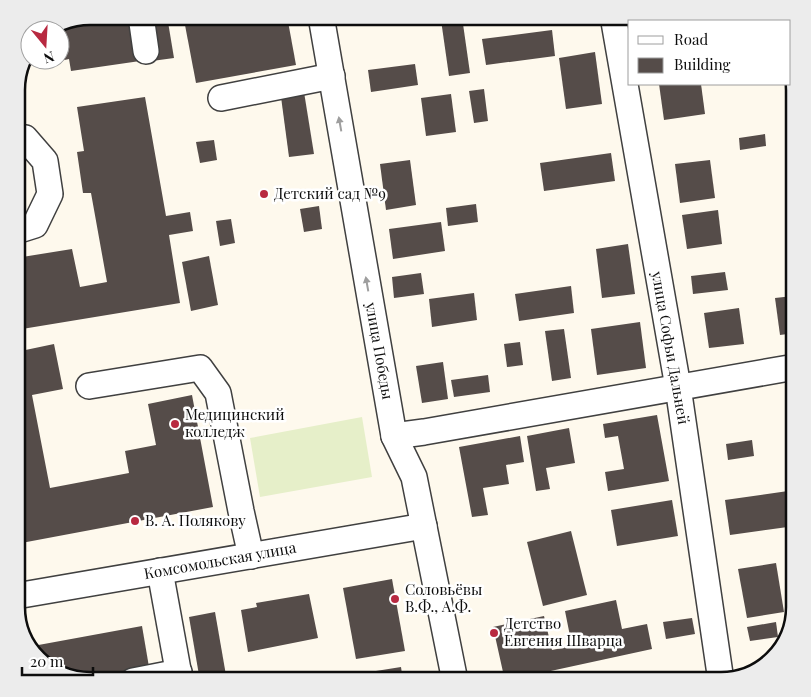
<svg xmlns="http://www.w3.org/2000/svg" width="811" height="697" font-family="'Playfair Display',serif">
<rect width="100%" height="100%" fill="#fef9ed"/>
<path fill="#e6efc9" d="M362 417 372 477 260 497 250 438Z"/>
<g fill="#554c49">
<path d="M90 16H133L140 61 71 71 69 59 60 61V30H54Z"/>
<path d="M146 16H167L174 58 152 61Z"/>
<path d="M230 16H287L296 65 196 83 185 25Z"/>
<path d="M685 16H722L730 19V21H686Z"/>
<path d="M462 17 470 73 449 76 441 20Z"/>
<path d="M552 30 555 56 486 65 482 39Z"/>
<path d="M595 52 602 104 566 109 559 58Z"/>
<path d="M30 57V60L57 61 26 66Z"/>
<path d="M415 64 418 85 371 92 368 70Z"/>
<path d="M659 84H701L705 114 664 120Z"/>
<path d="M484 89 488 121 474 123 469 91Z"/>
<path d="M304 92 314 154 289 157 281 97Z"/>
<path d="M451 94 456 132 426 136 421 98Z"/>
<path d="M145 97 166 216 190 212 193 231 169 235 180 303 16 330V258L72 249 80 287 107 282 91 193H83L77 152 84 151 77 107Z"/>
<path d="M765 134 766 146 740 150 739 138Z"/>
<path d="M214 140 217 160 200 163 196 142Z"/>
<path d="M16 150 23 177 16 178Z"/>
<path d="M611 153 615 181 544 191 540 163Z"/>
<path d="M410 160 416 205 386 210 380 164Z"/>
<path d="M710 160 715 198 680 203 675 164Z"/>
<path d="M476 204 478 222 448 226 446 208Z"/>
<path d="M319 206 322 229 304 232 300 209Z"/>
<path d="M718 210 722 244 687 249 682 215Z"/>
<path d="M231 219 235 243 220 246 216 221Z"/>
<path d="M441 222 445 251 393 259 389 229Z"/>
<path d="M628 244 635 294 602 298 596 249Z"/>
<path d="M209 256 218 305 191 311 182 262Z"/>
<path d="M725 272 728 290 693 294 691 276Z"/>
<path d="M421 273 424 294 394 298 392 277Z"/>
<path d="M571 286 574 313 519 321 515 294Z"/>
<path d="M474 293 477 320 432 327 429 299Z"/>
<path d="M793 296 795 333 780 335 775 298Z"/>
<path d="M739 308 744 344 709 348 704 313Z"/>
<path d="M640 322 646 368 597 375 591 329Z"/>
<path d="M564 329 571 378 552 381 545 331Z"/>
<path d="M520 342 523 365 507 367 504 344Z"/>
<path d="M54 344 63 389 32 395 50 488 129 473 125 451 156 445 148 404 192 395 213 507 16 544V352Z"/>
<path d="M443 362 448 399 422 403 416 366Z"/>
<path d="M488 375 490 392 454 397 451 380Z"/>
<path d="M657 415 669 481 608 491 605 472 624 469 618 436 605 438 603 424Z"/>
<path d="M569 428 575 463 546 468 550 489 536 491 527 436Z"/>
<path d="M520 436 524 462 506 465 509 484 483 488 488 515 472 517 459 447Z"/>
<path d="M752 440 754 456 728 460 726 444Z"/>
<path d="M795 490V526L730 535 725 500Z"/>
<path d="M672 500 678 536 617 546 611 510Z"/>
<path d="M571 531 587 595 543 606 527 542Z"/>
<path d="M776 563 784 612 747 618 738 569Z"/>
<path d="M392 579 405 651 356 659 343 588Z"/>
<path d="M309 594 318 638 248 652 241 610 257 607 256 603Z"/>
<path d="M616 600 622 629 647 624 652 649 505 681 493 627 544 616 552 650 572 646 565 611Z"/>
<path d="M215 612 227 681H200L189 617Z"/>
<path d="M692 618 695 634 666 639 663 622Z"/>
<path d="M776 622 778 637 750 641 747 627Z"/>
<path d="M142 626 149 667 84 679 41 662 33 646Z"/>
<path d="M401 667 403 681H358L357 674Z"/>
</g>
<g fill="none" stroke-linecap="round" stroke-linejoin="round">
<defs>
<g id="minor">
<path d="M141 16 146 51"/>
<path d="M321 16 394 436 414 477 455 681"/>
<path d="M613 16 678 387 721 681"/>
<path d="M221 98 332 76"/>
<path d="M16 231 35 225 50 194 45 161 25 138 16 137"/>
<path d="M89 386 200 368 218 393 241 511 251 556"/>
<path d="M394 436 424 432 795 367"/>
<path d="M160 571 180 681"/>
<path d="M16 596 424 526"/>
<path d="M133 681 179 672"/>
</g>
</defs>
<use href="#minor" stroke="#404040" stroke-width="28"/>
<use href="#minor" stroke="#fff" stroke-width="25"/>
</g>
<defs><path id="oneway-solid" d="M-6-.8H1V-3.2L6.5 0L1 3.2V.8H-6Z" transform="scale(1.25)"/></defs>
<g fill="#9e9e9e">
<use href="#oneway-solid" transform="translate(340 124) rotate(-100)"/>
<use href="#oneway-solid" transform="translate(367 284) rotate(-100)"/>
</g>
<g fill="#b82940" stroke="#fff" stroke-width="2">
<circle cx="264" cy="194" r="5"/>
<circle cx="175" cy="424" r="5"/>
<circle cx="135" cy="521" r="5"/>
<circle cx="395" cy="599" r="5"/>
<circle cx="494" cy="633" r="5"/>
</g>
<g text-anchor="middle" stroke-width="5" stroke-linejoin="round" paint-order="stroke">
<g font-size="15" fill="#0d0d0d" stroke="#fff" text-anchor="start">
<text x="274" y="199">Детский сад №9</text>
<text x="185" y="420">Медицинский<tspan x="185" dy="17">колледж</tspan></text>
<text x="145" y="526">В. А. Полякову</text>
<text x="405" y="595">Соловьёвы<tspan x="405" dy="17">В.Ф., А.Ф.</tspan></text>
<text x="504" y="629">Детство<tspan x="504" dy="17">Евгения Шварца</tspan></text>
</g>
<g font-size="15" fill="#0d0d0d" stroke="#fff">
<text transform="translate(670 348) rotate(80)" y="5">улица Софьи Дальней</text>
<text transform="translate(379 351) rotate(80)" y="5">улица Победы</text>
<text transform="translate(220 561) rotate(-10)" y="5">Комсомольская улица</text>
</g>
</g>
<path d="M0 0H811V697H0ZM90 25H721A65 65 0 0 1 786 90V607A65 65 0 0 1 721 672H90A65 65 0 0 1 25 607V90A65 65 0 0 1 90 25Z" fill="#ececec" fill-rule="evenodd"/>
<path fill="none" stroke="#0d0d0d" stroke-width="2.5" d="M90 25H721A65 65 0 0 1 786 90V607A65 65 0 0 1 721 672H90A65 65 0 0 1 25 607V90A65 65 0 0 1 90 25Z"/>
<rect x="628" y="20" width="162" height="65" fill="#ffffff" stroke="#9e9e9e"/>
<rect x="638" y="36" width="25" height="8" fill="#ffffff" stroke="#9e9e9e"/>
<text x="674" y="45" font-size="15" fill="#0d0d0d">Road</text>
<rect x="638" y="58" width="25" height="15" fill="#554c49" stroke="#9e9e9e"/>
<text x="674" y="70" font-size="15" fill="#0d0d0d">Building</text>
<g transform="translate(45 45) rotate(162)"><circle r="24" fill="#ffffff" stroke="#9e9e9e"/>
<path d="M0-4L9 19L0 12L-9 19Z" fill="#b82940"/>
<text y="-8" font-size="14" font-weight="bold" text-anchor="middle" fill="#0d0d0d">N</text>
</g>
<path d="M22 667v8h71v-8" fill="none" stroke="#0d0d0d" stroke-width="2.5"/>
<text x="30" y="667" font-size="15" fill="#0d0d0d" stroke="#ffffff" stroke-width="4" paint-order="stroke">20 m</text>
</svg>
